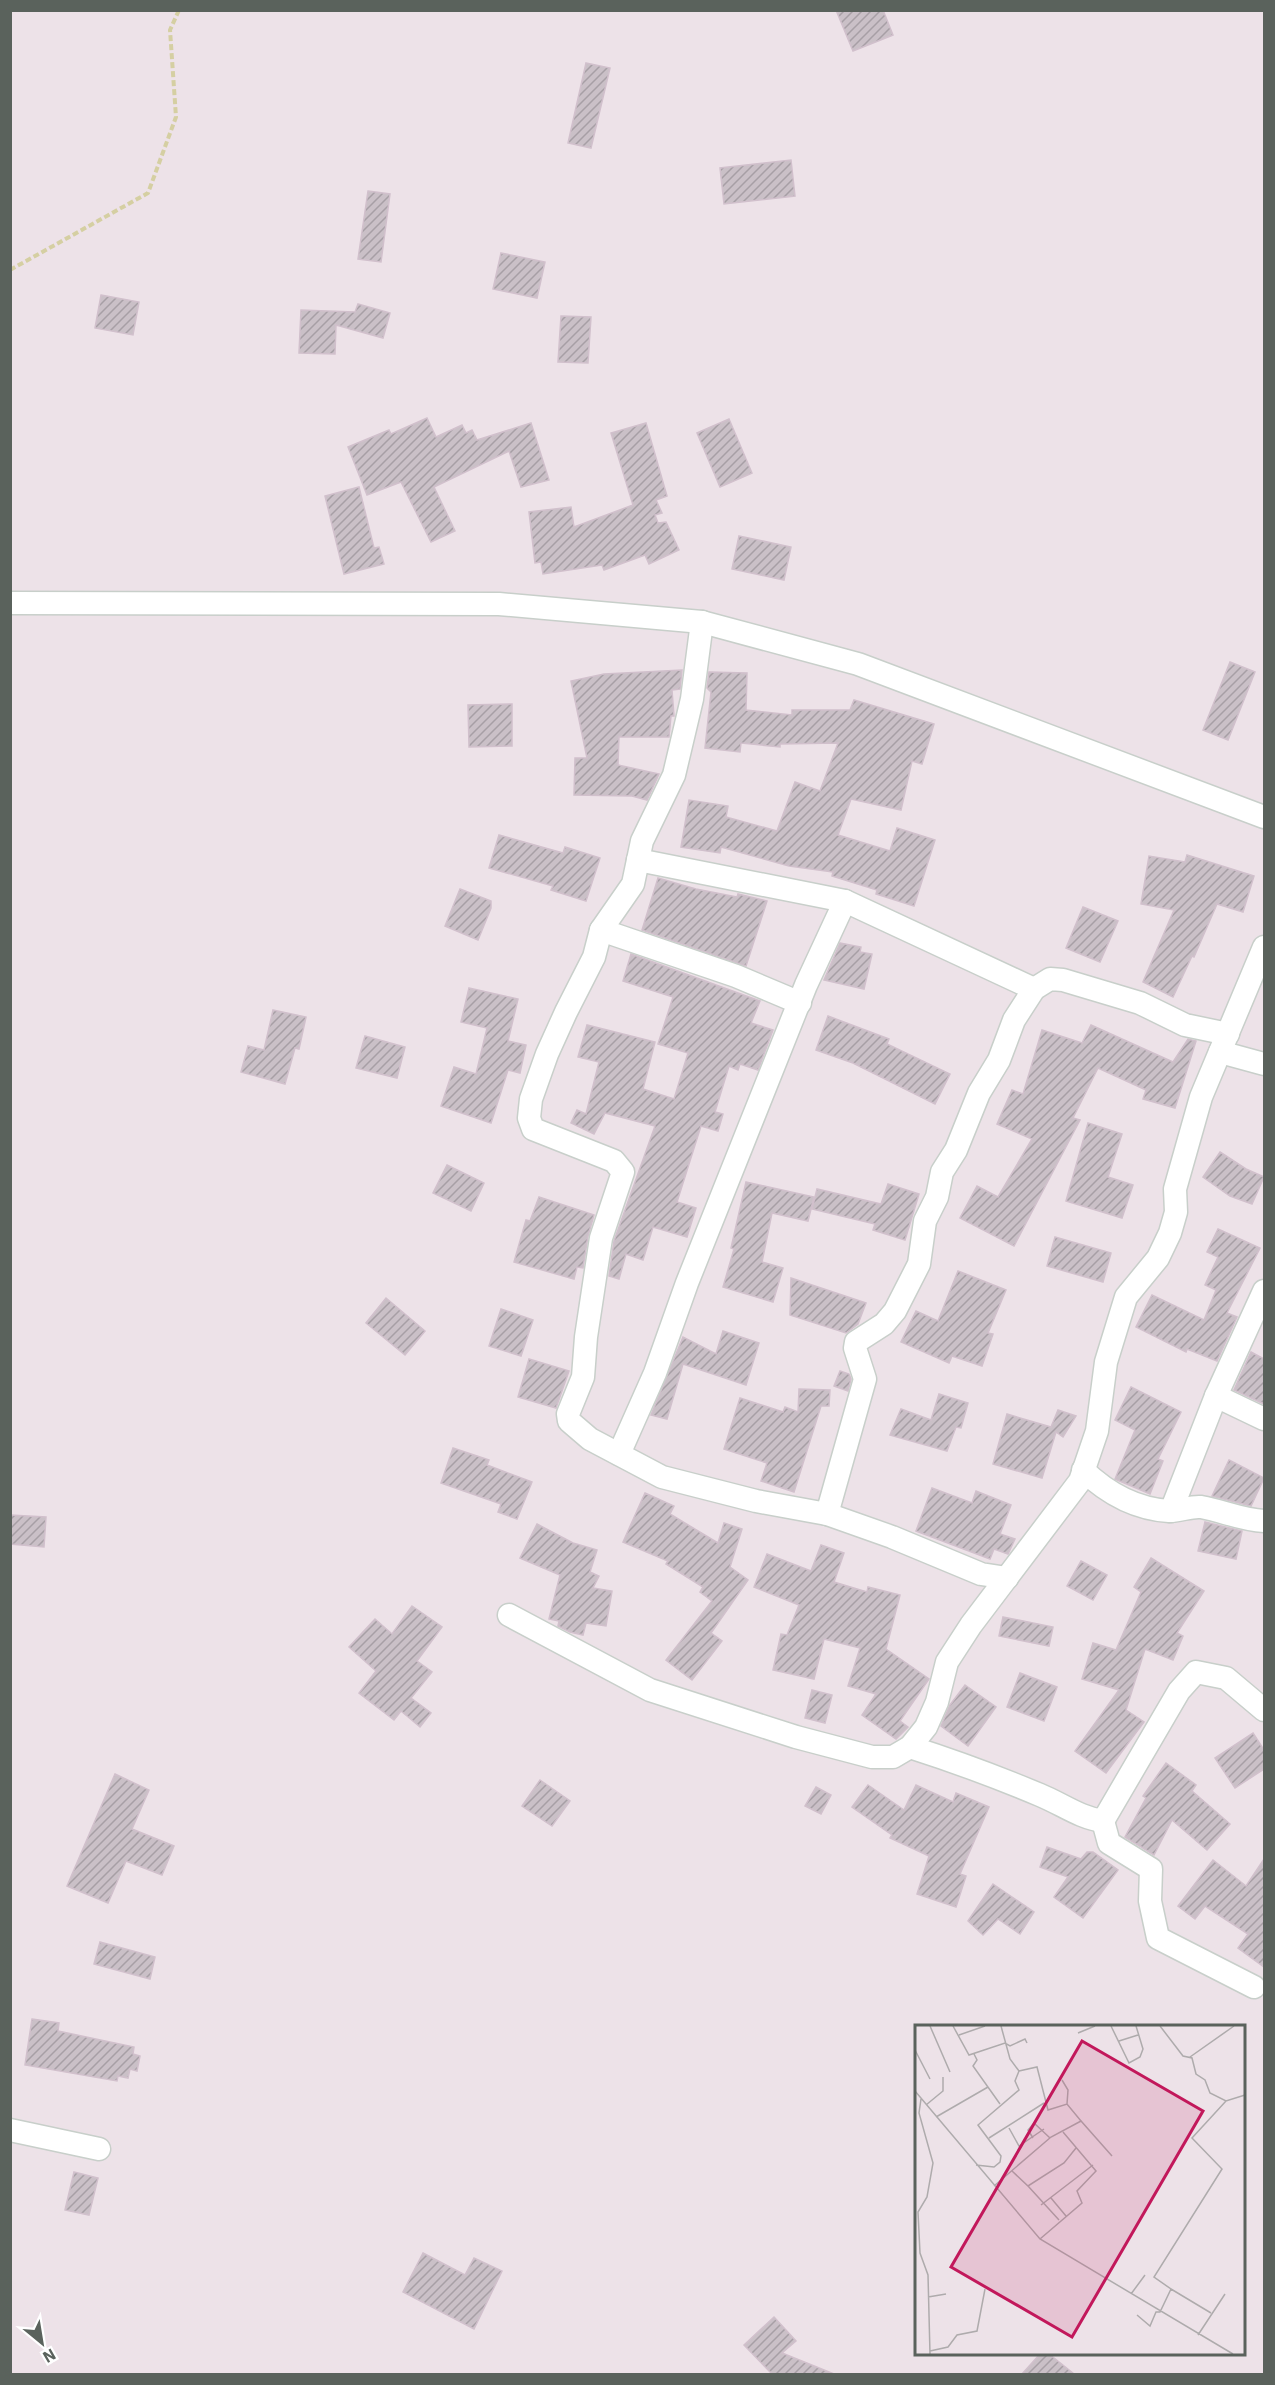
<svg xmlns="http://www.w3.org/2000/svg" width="1275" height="2385" font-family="'IBM Plex Sans',sans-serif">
<defs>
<pattern id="building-hatch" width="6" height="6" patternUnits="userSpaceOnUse" patternTransform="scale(1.5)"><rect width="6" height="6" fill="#cac0c7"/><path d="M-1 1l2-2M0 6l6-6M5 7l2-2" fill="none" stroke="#a79fa5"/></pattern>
</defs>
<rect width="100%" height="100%" fill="#ede2e8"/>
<g fill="url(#building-hatch)" stroke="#d1c0cc" stroke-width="1.5">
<path d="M836 10H883L893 35 853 51Z"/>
<path d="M586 63 610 68 591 148 568 143Z"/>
<path d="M791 160 795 196 724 204 720 168Z"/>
<path d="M368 191 390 194 381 262 358 259Z"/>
<path d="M501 253 545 262 537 298 493 289Z"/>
<path d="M101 295 139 302 133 335 95 328Z"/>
<path d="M358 304 390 313 383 338 336 325 335 354 299 353 301 310 355 312Z"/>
<path d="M561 316 591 317 588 363 558 362Z"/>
<path d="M427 418 436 437 462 425 466 433 472 430 477 440 531 423 549 480 521 487 509 451 434 487 455 531 431 542 401 482 367 495 348 447 389 430 391 434Z"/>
<path d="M729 419 752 473 720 487 697 433Z"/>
<path d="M646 423 667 496 656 500 662 513 655 515 658 523 666 522 679 550 649 564 645 555 604 570 602 565 543 574 541 562 535 563 529 512 571 507 574 527 633 505 611 433Z"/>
<path d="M359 487 374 548 379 547 384 564 344 574 325 496Z"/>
<path d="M739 536 791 547 784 580 732 569Z"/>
<path d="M1230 662 1255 672 1228 740 1203 730Z"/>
<path d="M682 670 680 689 672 690 674 716H671L669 737H619L618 765 659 774 647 800 632 796 574 795 575 758H587L571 681 604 674Z"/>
<path d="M709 672 747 673 746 710 792 715V710H850L854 700 934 724 922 764 912 761 901 810 851 799 838 835 890 851 897 828 935 840 914 906 876 894 877 890 832 876 833 872 789 866 721 847 720 853 681 847 689 800 728 806 726 817 777 831 795 782 820 791 838 743 780 744V747L741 743 740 752 705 748 711 692 707 688Z"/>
<path d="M512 704V746L469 747 468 705Z"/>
<path d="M499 835 563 853 565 847 600 858 586 901 551 890 553 886 489 868Z"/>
<path d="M1187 855 1254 876 1243 912 1217 904 1194 957 1192 956 1173 997 1143 982 1174 910 1141 904 1149 856 1185 862Z"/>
<path d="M658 878 696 889 737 897 738 894 767 901 746 966 642 930Z"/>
<path d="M460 889 491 901V908L478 940 445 926Z"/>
<path d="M1083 907 1118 921 1100 962 1066 948Z"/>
<path d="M840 943 861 947 860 952 872 954 864 989 824 980Z"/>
<path d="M631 954 760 1001 751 1023 773 1030 758 1070 740 1064 738 1070 729 1066 715 1112 723 1114 718 1131 701 1126 677 1202 696 1208 687 1237 653 1227 643 1260 626 1254 619 1279 609 1276 614 1241 655 1126 605 1113 594 1134 571 1123 577 1110 586 1114 599 1062 578 1057 587 1025 655 1042 643 1089 674 1099 688 1053 658 1044 673 997 623 981Z"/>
<path d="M469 988 518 999 508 1041 526 1045 520 1073 508 1070 491 1123 441 1106 454 1067 476 1074 487 1028 461 1022Z"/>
<path d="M273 1010 306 1017 299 1049 295 1048 285 1084 241 1072 248 1046 264 1050Z"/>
<path d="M828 1016 889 1039 887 1044 950 1074 935 1104 853 1063 816 1050Z"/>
<path d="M1091 1025 1173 1062 1188 1039 1196 1041 1175 1108 1143 1099 1146 1090 1098 1068 1073 1118 1080 1120 1014 1246 960 1218 977 1186 998 1197 1032 1139 997 1124 1012 1090 1023 1094 1042 1030 1082 1043Z"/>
<path d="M365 1036 405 1047 397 1078 356 1068Z"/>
<path d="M1088 1123 1122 1134 1108 1177 1133 1185 1122 1218 1066 1201Z"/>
<path d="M1220 1152 1246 1169 1264 1177 1252 1204 1230 1196 1203 1177Z"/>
<path d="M447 1165 484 1183 471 1211 433 1193Z"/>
<path d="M746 1182 814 1197 808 1221 772 1213 762 1262 783 1268 773 1302 723 1287 734 1249 731 1248Z"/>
<path d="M888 1184 919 1194 905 1240 873 1230 875 1224 812 1209 817 1189 881 1204Z"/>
<path d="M539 1197 594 1215 588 1236 583 1268 577 1267 574 1279 514 1262 526 1220 530 1221Z"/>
<path d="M1218 1229 1260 1248 1227 1313 1237 1317 1217 1361 1187 1349 1186 1352 1136 1327 1152 1295 1204 1320 1216 1290 1205 1285 1218 1257 1207 1252Z"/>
<path d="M1055 1237 1111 1253 1103 1282 1047 1266Z"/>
<path d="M958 1271 1006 1290 988 1333 993 1334 982 1366 952 1356 949 1363 901 1342 916 1311 938 1321Z"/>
<path d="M791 1278 866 1303 858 1324 846 1333 790 1315Z"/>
<path d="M386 1298 425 1331 405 1355 366 1323Z"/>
<path d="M501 1309 533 1320 521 1356 489 1346Z"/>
<path d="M723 1331 759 1343 746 1385 683 1364 667 1419 651 1415 683 1337 716 1354Z"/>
<path d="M1251 1352 1264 1359V1404L1234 1390Z"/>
<path d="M529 1359 569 1371 556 1408 518 1397Z"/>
<path d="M840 1371 849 1374 851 1379 848 1391 834 1386Z"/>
<path d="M1131 1387 1181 1412 1158 1459 1163 1461 1150 1494 1115 1479 1135 1430 1115 1420Z"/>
<path d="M799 1389 830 1390 829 1406H821L794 1492 761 1481 767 1463 724 1449 740 1398 783 1412 785 1407 798 1412Z"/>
<path d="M939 1394 968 1403 961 1428 956 1427 947 1451 890 1435 901 1409 931 1420Z"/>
<path d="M1058 1410 1076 1416 1063 1437 1056 1432 1042 1478 993 1464 1007 1414 1051 1427Z"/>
<path d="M453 1448 489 1460 487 1465 532 1482 517 1519 498 1512 501 1504 441 1483Z"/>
<path d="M1229 1460 1264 1478 1251 1506 1212 1496Z"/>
<path d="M932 1488 972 1503 976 1491 1011 1505 1000 1534 1015 1539 1008 1554 994 1549 990 1559 916 1531Z"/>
<path d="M645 1493 674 1506 670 1514 718 1543 724 1523 742 1529 730 1567 748 1580 711 1633 722 1641 692 1680 666 1660 712 1601 700 1592 703 1587 666 1564 668 1561 623 1542Z"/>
<path d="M10 1515 46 1517 44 1547 10 1544Z"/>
<path d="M1205 1522 1242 1531 1236 1559 1198 1551Z"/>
<path d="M537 1524 573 1543 597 1550 590 1572 599 1576 593 1588 612 1591 606 1626 586 1623 583 1635 570 1632 558 1626 559 1621 549 1619 560 1575 520 1558Z"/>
<path d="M821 1545 844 1553 834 1582 867 1592 868 1587 900 1595 886 1649 929 1679 900 1721 908 1727 896 1739 862 1715 876 1694 848 1686 860 1648 824 1639 814 1679 773 1670 781 1634 787 1635 799 1605 754 1587 767 1554 811 1571Z"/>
<path d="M1151 1558 1204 1591 1177 1633 1183 1636 1173 1660 1145 1649 1126 1710 1144 1722 1106 1773 1075 1751 1119 1690 1082 1679 1093 1643 1116 1650 1141 1592 1134 1587Z"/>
<path d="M1081 1561 1107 1575 1093 1600 1067 1586Z"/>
<path d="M412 1606 442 1627 417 1661 432 1672 411 1698 431 1713 420 1727 401 1711 394 1720 359 1693 376 1671 349 1647 375 1619 392 1634Z"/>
<path d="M1003 1617 1053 1627 1049 1646 999 1636Z"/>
<path d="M1020 1673 1057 1687 1044 1721 1007 1707Z"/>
<path d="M965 1685 996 1707 968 1746 941 1726 950 1705Z"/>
<path d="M812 1690 832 1695 825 1723 805 1718Z"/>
<path d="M1253 1733 1264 1750V1769L1235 1788 1215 1758Z"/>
<path d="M1166 1763 1196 1785 1192 1791 1230 1824 1207 1850 1172 1820 1154 1855 1125 1837 1146 1798 1143 1796Z"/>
<path d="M115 1774 149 1790 132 1829 174 1846 162 1875 126 1861 108 1903 67 1886Z"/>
<path d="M540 1780 570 1801 552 1826 522 1806Z"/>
<path d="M868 1785 904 1810 916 1785 953 1802 956 1793 989 1807 960 1874 966 1876 956 1907 917 1894 929 1856 890 1838 892 1835 852 1807Z"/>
<path d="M816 1787 831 1795 821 1814 805 1806Z"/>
<path d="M1047 1847 1081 1859 1087 1852H1093L1118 1870 1083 1918 1054 1897 1068 1877 1040 1867Z"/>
<path d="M1264 1859V1967L1238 1948 1248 1934 1205 1906 1195 1919 1178 1906 1213 1860 1246 1886Z"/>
<path d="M993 1884 1034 1912 1020 1934 998 1919 983 1935 968 1921Z"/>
<path d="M100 1942 155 1957 150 1979 94 1964Z"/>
<path d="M32 2019 59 2023 58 2031 134 2047 133 2054 140 2056 137 2071 130 2069 128 2078 118 2076 117 2081 25 2065Z"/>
<path d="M74 2172 98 2178 89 2215 65 2210Z"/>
<path d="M423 2253 465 2275 474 2258 502 2271 474 2329 403 2292Z"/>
<path d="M774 2317 796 2341 782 2353 834 2374H772L744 2345Z"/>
<path d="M1040 2354H1049L1074 2374H1022Z"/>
</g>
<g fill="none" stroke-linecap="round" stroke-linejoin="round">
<defs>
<g id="minor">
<path d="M10 603 499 604 702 622 858 664 1264 817"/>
<path d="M702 622 692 699 674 775 642 841 633 884 601 930 594 957 566 1012 547 1054 531 1099 529 1118 533 1129 614 1161 623 1172 601 1238 586 1337 583 1377 568 1414 569 1421 590 1439 662 1477 756 1501 827 1514 892 1537 981 1574 1007 1578"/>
<path d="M638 860 845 901 1034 989"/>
<path d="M601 930 736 976 800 1003"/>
<path d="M1220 1052 1264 1064"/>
<path d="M1216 1396 1264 1419"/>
<path d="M619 1454 655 1373 687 1283 806 985 845 901"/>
<path d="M1083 1470C1107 1493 1135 1509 1169 1511 1180 1511 1191 1506 1201 1507 1223 1511 1242 1520 1264 1521"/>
<path d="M1171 1511 1216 1396 1264 1291"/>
<path d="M827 1514 865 1379 855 1348 856 1342 884 1324 895 1311 919 1264 925 1221 937 1197 942 1172 956 1150 979 1093 999 1060 1014 1020 1034 989 1050 979 1063 980 1140 1003 1185 1025 1228 1034"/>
<path d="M509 1615 650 1690 796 1737 872 1757H893L910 1747 926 1727 937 1702 947 1662 971 1625 1080 1481 1097 1431 1106 1362 1126 1297 1158 1258 1170 1233 1176 1212 1175 1189 1201 1097 1264 947"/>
<path d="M910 1747C954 1761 997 1777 1040 1795 1062 1804 1080 1818 1103 1821L1179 1691 1196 1672 1226 1678 1264 1710"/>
<path d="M1103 1821 1109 1843 1151 1869 1150 1901 1158 1938 1254 1987"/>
<path d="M10 2130 99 2149"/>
</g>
</defs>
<use href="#minor" stroke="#c8cfca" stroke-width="25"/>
<path stroke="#d5cfa2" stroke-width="4" stroke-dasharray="6 3" stroke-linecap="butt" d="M10 270 148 193 176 117 170 30 179 10"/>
<use href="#minor" stroke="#fff" stroke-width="22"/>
</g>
<g transform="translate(915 2025)">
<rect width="330" height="330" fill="#ede2e8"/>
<path fill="none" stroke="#aeabac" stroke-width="1.5" d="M15 1 35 47M38 1 54 30 90 18 95 21 110 14 112 18M86 1 95 34 104 46M196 1 214 38 225 32 228 24 221 1M245 1 268 31 277 33 281 49 290 55 295 68 311 76 330 70M163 8 180 1M44 10 70 1M204 16 223 10M0 25 15 54M59 29 62 35 58 41 85 79M275 32 319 1M104 46 122 42 133 85 152 79 166 96M147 55 153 65 152 79M0 66 125 214 318 329M6 74 4 88 18 138 12 172 3 187 5 228 13 250 15 329M11 80 28 66V52M21 92 73 62M94 103 104 121 129 104M74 113 129 78M118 113 113 105 119 98 135 113M61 140 79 142 85 137 86 131 63 100 104 65 100 56 104 46M97 146 113 161 149 138 161 123M79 161 136 112 166 96 197 131M113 161 144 195M136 173 151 191M126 180 178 140M125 214 167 178 162 166 181 146 148 107M256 264 296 288M216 269 230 250M13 272 31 269M222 290 235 301 241 287H245L256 264 239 252 307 144 277 113 311 76M283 310 310 269M15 326 33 322 42 310 62 306 70 264"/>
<path fill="#c2185b" fill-opacity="0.15" stroke="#c2185b" stroke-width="3" d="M167 16 288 86 157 312 36 242Z"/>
<rect width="330" height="330" fill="none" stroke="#5a625c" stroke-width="3"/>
</g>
<rect width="1275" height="2385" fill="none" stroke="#5a625c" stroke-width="24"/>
<g transform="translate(42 2343) rotate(150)" stroke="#ffffff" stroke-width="4.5" paint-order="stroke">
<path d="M0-4.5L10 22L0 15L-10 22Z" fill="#5a625c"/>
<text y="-9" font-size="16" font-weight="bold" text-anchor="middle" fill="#5a625c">N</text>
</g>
</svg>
